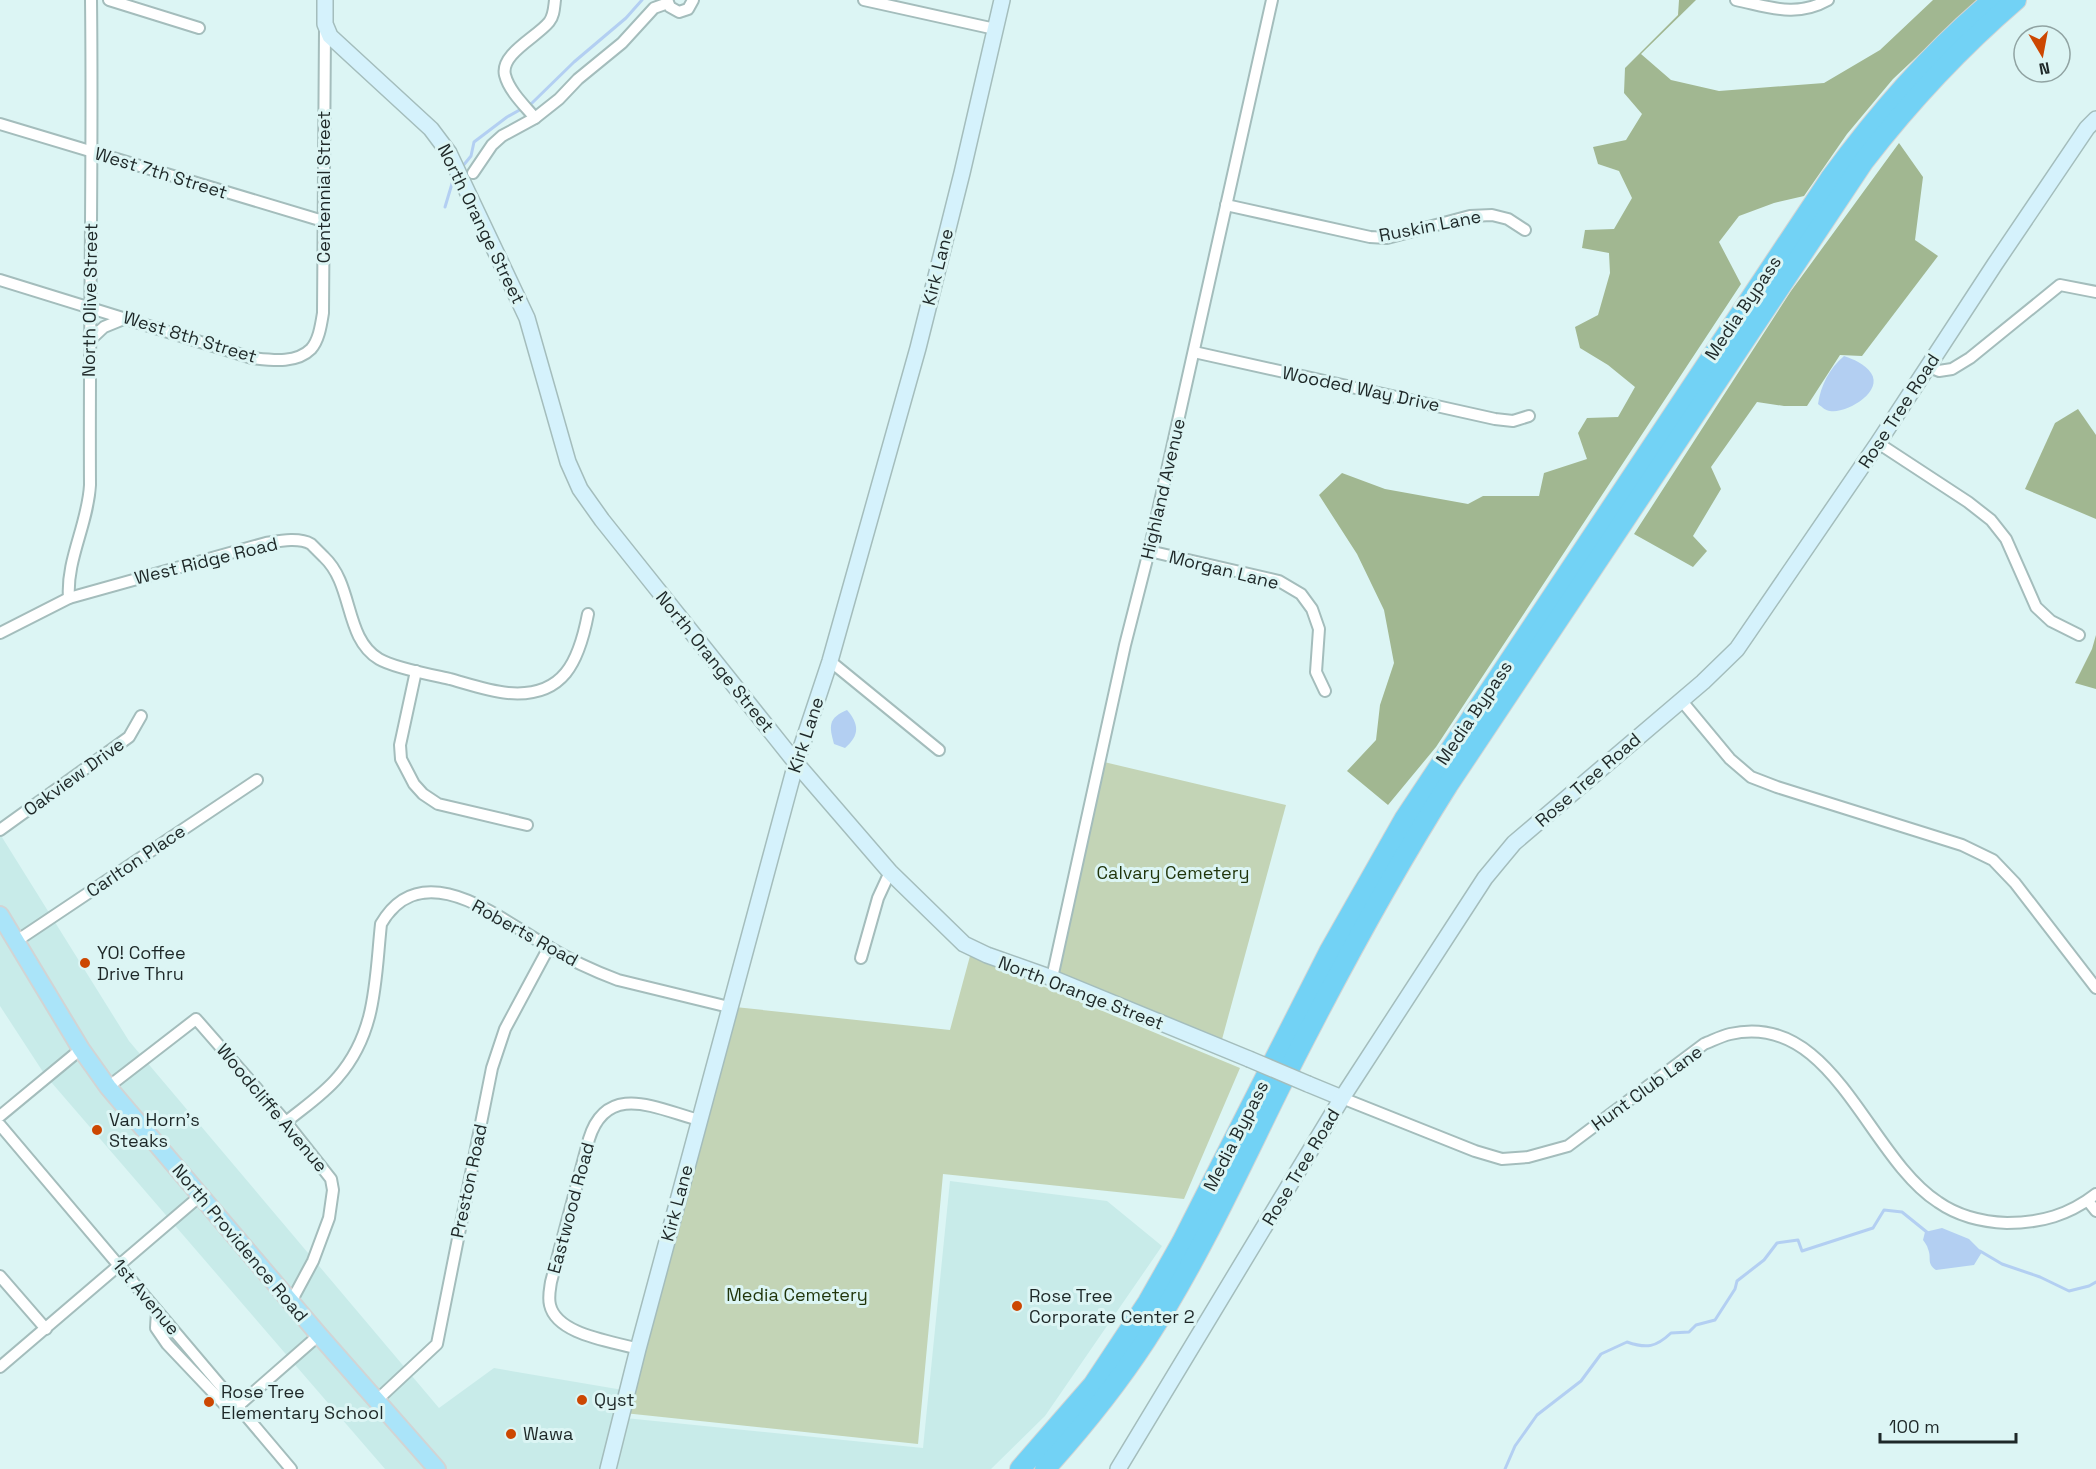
<svg xmlns="http://www.w3.org/2000/svg" width="2096" height="1469" font-family="'Space Grotesk',sans-serif">
<rect width="100%" height="100%" fill="#dcf5f4"/>
<path fill="#c8ebe9" d="M0 834 129 1041 439 1408 494 1368 623 1390 625 1418 923 1448 950 1181 1107 1201 1162 1246 1045 1416 991 1469H385L45 1075 0 1006Z"/>
<g fill="#c3d4b6">
<path d="M1104 762 1286 805 1221 1043 1060 974 1058 967Z"/>
<path d="M970 956 1240 1068 1184 1199 943 1174 918 1444 624 1413 735 1007 950 1030Z"/>
</g>
<g fill="#a1b791">
<path d="M1679 0H1696L1641 54 1671 80 1719 91 1824 83 1880 50 1933 0H1977L1893 79 1847 134 1804 196 1774 203 1739 216 1719 242 1741 284 1436 747 1388 805 1347 771 1376 740 1380 705 1394 663 1384 610 1357 554 1319 495 1342 473 1385 489 1468 504 1483 496H1539L1544 473 1587 459 1578 433 1587 418 1618 417 1635 387 1608 365 1580 348 1575 327 1598 315 1610 273 1609 253 1582 248 1585 230 1614 229 1632 198 1619 171 1598 164 1593 147 1626 140 1642 114 1624 93 1625 68 1678 15Z"/>
<path d="M1899 143 1923 177 1915 240 1938 256 1862 356 1840 355 1807 406H1784L1757 402 1711 467 1721 489 1693 536 1707 551 1693 567 1634 534 1791 291Z"/>
<path d="M2078 409 2096 435V519L2025 489 2055 423Z"/>
<path d="M2096 635V689L2075 683 2092 649Z"/>
</g>
<g fill="#b3cff2">
<path d="M1844 356C1853 359 1865 364 1871 373 1884 392 1846 414 1830 411 1826 411 1822 407 1818 404 1821 385 1829 369 1844 356Z"/>
<path d="M847 710C859 724 860 735 845 748L834 744C829 726 828 718 847 710Z"/>
<path d="M1942 1228 1969 1239 1982 1252 1974 1265 1936 1270C1926 1263 1932 1258 1928 1249 1927 1245 1925 1243 1923 1240L1925 1232Z"/>
</g>
<g fill="none" stroke-linecap="round" stroke-linejoin="round">
<g stroke="#b3cff2" stroke-width="3">
<path d="M462 167 471 156 474 142 507 117 532 103 574 62 626 18 642 0"/>
<path d="M445 207 454 177"/>
<path d="M1980 1251 2002 1264 2040 1277 2069 1291 2089 1286 2096 1282"/>
<path d="M1505 1469 1515 1446 1537 1415 1581 1381 1601 1354 1627 1342C1647 1349 1656 1347 1671 1333L1689 1332 1696 1325 1715 1320 1735 1289 1737 1281 1764 1260 1777 1243 1798 1240 1802 1251 1873 1228 1884 1210 1902 1212 1928 1233"/>
</g>
<defs>
<g id="street">
<path d="M109 0 199 28"/>
<path d="M667 0 670 7 679 12 688 9 693 0"/>
<path d="M864 0 995 29"/>
<path d="M1736 0C1770 7 1796 18 1828 0"/>
<path d="M535 118C525 106 509 91 505 75 500 54 537 37 549 22 554 16 554 8 555 0"/>
<path d="M0 124 323 221"/>
<path d="M473 173 492 145 502 136 535 118 559 99 578 79 622 43 654 8 668 3"/>
<path d="M1226 205 1370 237 1387 238 1470 216 1492 215 1508 219 1525 230"/>
<path d="M0 280 252 358C271 360 296 364 311 349 319 340 321 325 323 313L325 29"/>
<path d="M89 341 104 327 126 318"/>
<path d="M1194 352 1495 419 1513 421 1529 416"/>
<path d="M1927 366 1939 371 1952 369 1970 358 2060 285 2096 292"/>
<path d="M1878 443 1968 502 1991 520 2006 539 2036 607 2051 621 2079 635"/>
<path d="M1149 551 1279 581 1301 594 1312 609 1319 629 1316 672 1325 691"/>
<path d="M69 598C66 560 88 524 90 485 89 323 93 162 91 0"/>
<path d="M0 633 69 598 266 543C279 541 299 537 311 544 315 548 320 553 324 557 354 585 344 638 379 659 394 668 432 675 450 679 468 684 489 691 508 693 564 698 579 661 588 614"/>
<path d="M830 661 939 750"/>
<path d="M416 671 400 745 401 759 414 784 423 794 438 804 527 825"/>
<path d="M1681 700 1730 759 1751 777 1777 787 1962 845 1993 860 2015 883 2096 988"/>
<path d="M0 830 129 737 141 716"/>
<path d="M15 942 257 780"/>
<path d="M861 958 878 898 890 872"/>
<path d="M1052 978 1125 645 1149 551 1272 0"/>
<path d="M108 1087 196 1019 286 1122 331 1179 333 1190 329 1218 313 1261 291 1302"/>
<path d="M1342 1098 1475 1151 1502 1159 1528 1157 1568 1146 1704 1044C1712 1041 1721 1036 1730 1034 1833 1010 1867 1156 1938 1202 1958 1216 1983 1222 2007 1223 2041 1223 2069 1215 2096 1194"/>
<path d="M0 1116 81 1049"/>
<path d="M286 1122C303 1108 324 1094 338 1077 377 1032 375 980 381 924 422 853 500 919 547 946 570 960 594 971 618 980L729 1007"/>
<path d="M0 1125 291 1469"/>
<path d="M2088 1201 2096 1211"/>
<path d="M0 1276 46 1329"/>
<path d="M157 1311 156 1328 167 1344 224 1404 238 1406"/>
<path d="M638 1349C612 1341 557 1335 550 1305 548 1297 550 1289 551 1282L589 1139C607 1081 657 1109 699 1120"/>
<path d="M0 1367 200 1196"/>
<path d="M376 1401 437 1344 492 1068 505 1029 549 947"/>
<path d="M238 1406 319 1335"/>
</g>
<g id="secondary">
<path d="M325 0V24L330 36 431 129 449 153 527 318 568 462 580 489 602 520 796 763 890 872 964 944 987 955 1052 978 1249 1059"/>
<path d="M1308 1084 1342 1098"/>
<path d="M608 1469 638 1349 796 763 830 661 918 348 962 173 1002 0"/>
<path d="M1118 1469 1342 1098 1485 878 1514 843 1703 682 1737 649 1878 443 1995 264 2087 128 2096 119"/>
</g>
<path id="primary" d="M0 915 81 1049 108 1087 319 1335 437 1469"/>
<g id="highway">
<path d="M1020 1469 1093 1385 1148 1302 1182 1242 1329 952 1405 818 1830 179C1878 113 1931 52 1993 0"/>
<path d="M1045 1469C1082 1428 1116 1386 1146 1340 1198 1260 1238 1172 1280 1087 1332 984 1386 883 1448 785L1864 161C1909 103 1959 49 2016 0"/>
</g>
</defs>
<use href="#street" stroke="#a4bdbc" stroke-width="14"/>
<use href="#secondary" stroke="#a4bdbc" stroke-width="18"/>
<use href="#primary" stroke="#d2d4d4" stroke-width="20"/>
<use href="#highway" stroke="#d2d4d4" stroke-width="22"/>
<use href="#street" stroke="#fff" stroke-width="10"/>
<use href="#secondary" stroke="#d5f2fc" stroke-width="15"/>
<use href="#primary" stroke="#aae4f9" stroke-width="16"/>
<use href="#highway" stroke="#72d2f5" stroke-width="20"/>
<defs>
<path id="secondary-bridge" d="M1249 1059 1308 1084"/>
</defs>
<use href="#secondary-bridge" stroke="#a4bdbc" stroke-width="18" stroke-linecap="butt"/>
<use href="#secondary-bridge" stroke="#d5f2fc" stroke-width="15"/>
</g>
<g fill="#cc4702" stroke="#dcf5f4" stroke-width="2">
<circle cx="85" cy="963" r="6"/>
<circle cx="97" cy="1130" r="6"/>
<circle cx="1017" cy="1306" r="6"/>
<circle cx="582" cy="1400" r="6"/>
<circle cx="209" cy="1402" r="6"/>
<circle cx="511" cy="1434" r="6"/>
</g>
<g text-anchor="middle" stroke-width="6" stroke-linejoin="round" paint-order="stroke">
<g font-size="18" fill="#1e2828" stroke="#dcf5f4">
<text transform="translate(161 173) rotate(17)" y="6">West 7th Street</text>
<text transform="translate(324 187) rotate(-90)" y="6">Centennial Street</text>
<text transform="translate(481 224) rotate(64)" y="6">North Orange Street</text>
<text transform="translate(1430 226) rotate(-11)" y="6">Ruskin Lane</text>
<text transform="translate(938 267) rotate(-76)" y="6">Kirk Lane</text>
<text transform="translate(90 300) rotate(-89)" y="6">North Olive Street</text>
<text transform="translate(1743 308) rotate(-56)" y="6">Media Bypass</text>
<text transform="translate(190 337) rotate(17)" y="6">West 8th Street</text>
<text transform="translate(1361 389) rotate(12)" y="6">Wooded Way Drive</text>
<text transform="translate(1899 411) rotate(-57)" y="6">Rose Tree Road</text>
<text transform="translate(1163 489) rotate(-77)" y="6">Highland Avenue</text>
<text transform="translate(206 561) rotate(-14)" y="6">West Ridge Road</text>
<text transform="translate(1224 570) rotate(14)" y="6">Morgan Lane</text>
<text transform="translate(715 662) rotate(51)" y="6">North Orange Street</text>
<text transform="translate(1474 713) rotate(-56)" y="6">Media Bypass</text>
<text transform="translate(806 735) rotate(-72)" y="6">Kirk Lane</text>
<text transform="translate(74 777) rotate(-36)" y="6">Oakview Drive</text>
<text transform="translate(1588 780) rotate(-41)" y="6">Rose Tree Road</text>
<text transform="translate(136 861) rotate(-34)" y="6">Carlton Place</text>
<text transform="translate(525 933) rotate(29)" y="6">Roberts Road</text>
<text transform="translate(1081 993) rotate(21)" y="6">North Orange Street</text>
<text transform="translate(1647 1088) rotate(-36)" y="6">Hunt Club Lane</text>
<text transform="translate(272 1108) rotate(50)" y="6">Woodcliffe Avenue</text>
<text transform="translate(1236 1136) rotate(-63)" y="6">Media Bypass</text>
<text transform="translate(1301 1167) rotate(-59)" y="6">Rose Tree Road</text>
<text transform="translate(469 1181) rotate(-78)" y="6">Preston Road</text>
<text transform="translate(677 1203) rotate(-75)" y="6">Kirk Lane</text>
<text transform="translate(571 1208) rotate(-75)" y="6">Eastwood Road</text>
<text transform="translate(240 1243) rotate(50)" y="6">North Providence Road</text>
<text transform="translate(146 1297) rotate(50)" y="6">1st Avenue</text>
</g>
<g font-size="18" fill="#1f340a" stroke="#dcf5f4">
<text x="1173" y="879">Calvary Cemetery</text>
<text x="797" y="1301">Media Cemetery</text>
</g>
<g font-size="18" fill="#1e2828" stroke="#dcf5f4" text-anchor="start">
<text x="97" y="959">YO! Coffee<tspan x="97" dy="21">Drive Thru</tspan></text>
<text x="109" y="1126">Van Horn's<tspan x="109" dy="21">Steaks</tspan></text>
<text x="1029" y="1302">Rose Tree<tspan x="1029" dy="21">Corporate Center 2</tspan></text>
<text x="221" y="1398">Rose Tree<tspan x="221" dy="21">Elementary School</tspan></text>
<text x="594" y="1406">Qyst</text>
<text x="523" y="1440">Wawa</text>
</g>
</g>
<g transform="translate(2042 54) rotate(170)"><circle r="28" fill="#dcf5f4" stroke="#90a3a2" stroke-width="1.5"/>
<path d="M0-4.5L10 22L0 15L-10 22Z" fill="#cc4702"/>
<text y="-9" font-size="16" font-weight="bold" text-anchor="middle" fill="#1e2828">N</text>
</g>
<path d="M1880 1433v9h136v-9" fill="none" stroke="#1e2828" stroke-width="3"/>
<text x="1889" y="1433" font-size="18" fill="#1e2828" stroke="#dcf5f4" stroke-width="4.5" paint-order="stroke">100 m</text>
</svg>
